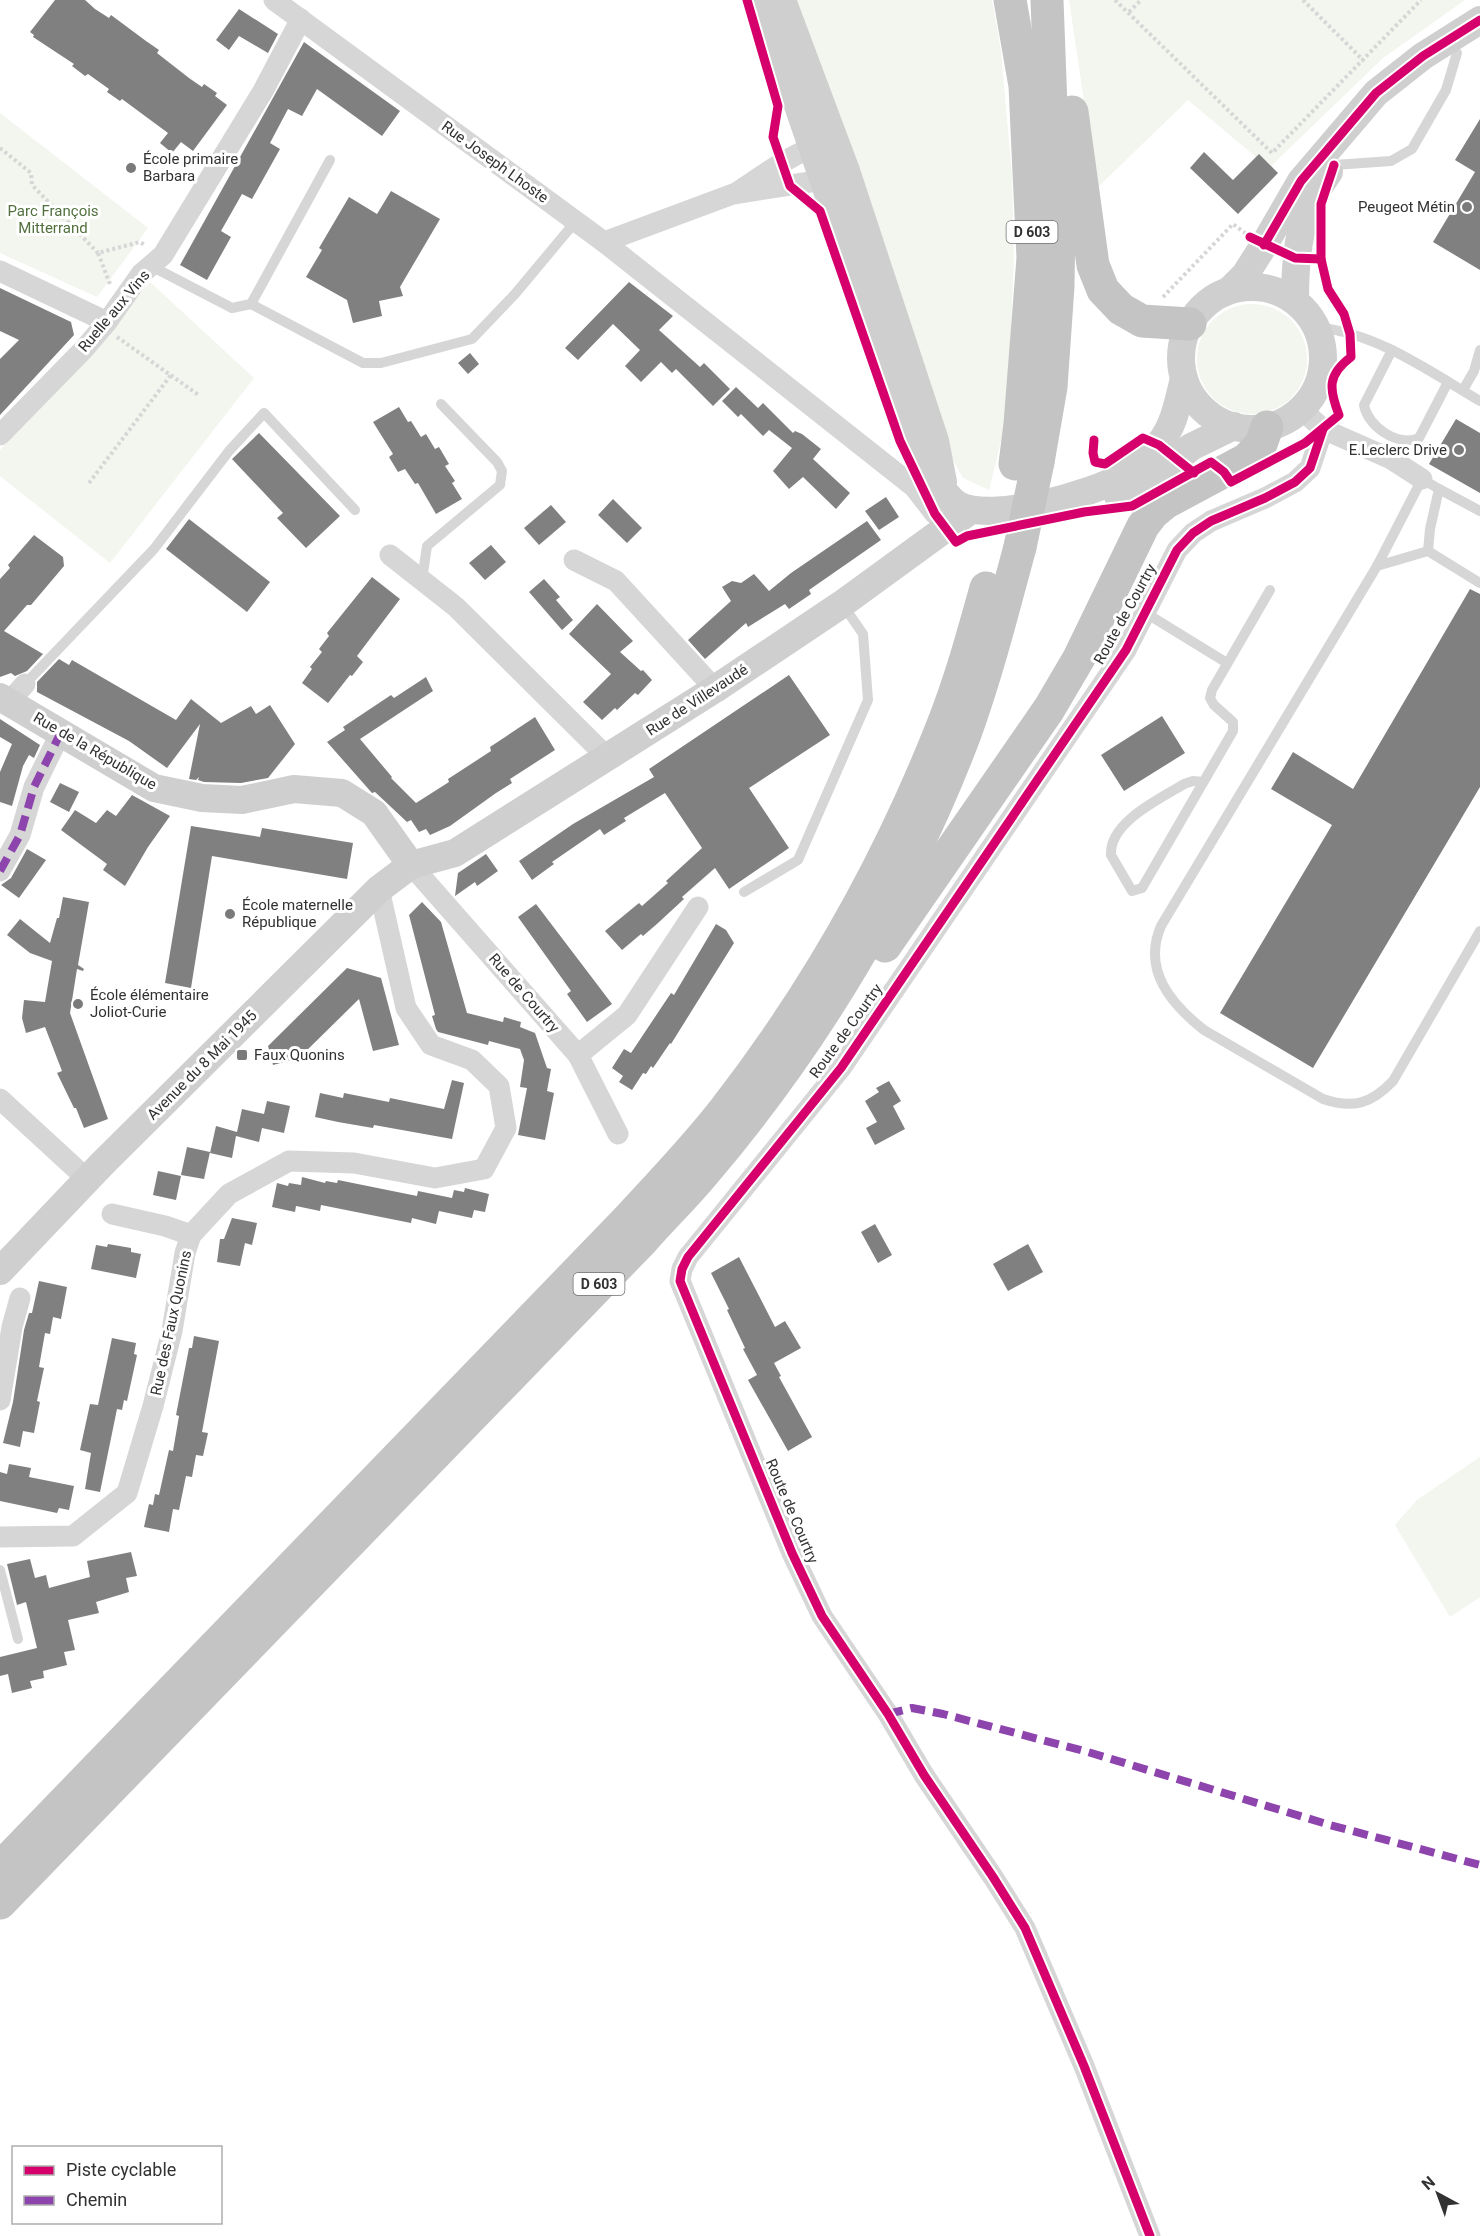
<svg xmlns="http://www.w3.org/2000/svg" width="1480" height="2236" font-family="Roboto,sans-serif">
<rect width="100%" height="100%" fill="#fff"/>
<g fill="#f2f6ee">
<path d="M797 0H992L1001 51 1012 176 1014 257 1007 416 989 490 963 478 946 447 850 152Z"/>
<path d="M1069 0H1465L1383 58 1269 168 1188 100 1097 188Z"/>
<path d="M0 113 148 228 97 297 0 253Z"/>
<path d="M150 282 254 378 110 563 0 476V450L97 345Z"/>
<circle cx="1252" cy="359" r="55"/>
<path d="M1480 1457V1597L1450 1617 1395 1525 1417 1500Z"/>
</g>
<g fill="#808080">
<path d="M55 0H85L95 9 109 18 111 15 146 41 159 50 157 53 189 78 202 87 204 84 217 93 215 96 227 105 193 151 181 142 172 153 160 143 168 133 122 99 120 101 107 92 109 89 88 74 85 76 72 66 74 64 33 37 34 35 30 32Z"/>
<path d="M239 9 278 34 268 53 239 36 229 50 216 40Z"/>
<path d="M304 42 400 111 382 136 317 89 302 116 288 109 270 143 280 149 252 199 242 194 221 231 231 237 207 280 180 265Z"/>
<path d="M1480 119V270L1433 242 1475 172 1455 160Z"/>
<path d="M1204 152 1233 180 1259 154 1278 173 1238 214 1190 168Z"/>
<path d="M391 191 440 219 400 287 403 296 379 301 382 316 353 323 347 300 306 277 322 250 319 248 349 197 377 214Z"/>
<path d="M629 282 673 316 659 330 700 367 704 363 730 389 713 406 676 369 672 373 661 362 641 382 625 366 640 350 613 324 578 360 565 348Z"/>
<path d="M0 288 71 322 74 335 0 415V359L19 340 0 331Z"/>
<path d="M470 353 479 364 468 374 458 363Z"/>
<path d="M736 387 758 408 763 403 793 433 795 431 802 434 821 449 813 459 850 493 836 509 803 477 789 489 773 471 792 448 769 430 763 436 741 414 738 417 722 401Z"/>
<path d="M399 407 408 422 411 421 421 437 426 434 435 449 439 447 449 464 445 466 455 481 452 483 462 499 436 514 418 483 415 484 405 469 398 472 389 457 393 454 373 422Z"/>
<path d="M1456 419 1480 433V493L1429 464Z"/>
<path d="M259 433 340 516 306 548 277 518 283 513 232 459Z"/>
<path d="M886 497 899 517 879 530 865 511Z"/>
<path d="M613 499 642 528 627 543 598 515Z"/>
<path d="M551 505 566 522 539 545 524 528Z"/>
<path d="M189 519 270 582 247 612 166 549Z"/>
<path d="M867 521 881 540 809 590 811 594 789 609 785 604 748 627 746 623 705 659 688 640 731 601 722 587 732 581 741 583 754 574 769 591 791 573Z"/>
<path d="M34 535 63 557 64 566 31 605H27L4 631 43 654 27 671 15 676 11 673 0 677V579L10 568 8 565Z"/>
<path d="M491 545 506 562 485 580 469 563Z"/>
<path d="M372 577 400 599 357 656 363 662 352 676 350 675 328 703 302 683 312 669 310 667 322 652 319 649 329 636 327 633Z"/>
<path d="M544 579 560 597 556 600 573 620 562 630 529 592Z"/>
<path d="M1470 589 1480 594V787L1313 1068 1220 1013 1332 825 1271 789 1293 752 1353 789Z"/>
<path d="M597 604 633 641 620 652 641 671 643 670 652 680 638 695 635 693 617 710 615 708 602 720 583 702 611 674 569 634Z"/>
<path d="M59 659 69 665 72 660 176 720 191 699 221 723 251 706 256 714 270 705 295 744 268 778 241 783 204 782 198 780 199 777 196 780 189 779 200 724 167 768 129 741 37 692V682Z"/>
<path d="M789 675 830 735 749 788 789 848 729 889 715 868 682 897 684 899 658 923 643 936 641 934 622 950 605 931 639 903 642 906 668 883 666 881 702 848 665 793 624 818 626 821 604 835 600 829 552 862 554 864 532 880 519 861 573 824 654 777 649 769Z"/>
<path d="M426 677 433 691 360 739 392 777 391 778 416 803 449 782 448 779 491 751 490 747 535 717 555 750 510 779 512 783 496 793 450 826 430 835 426 829 419 832 411 820 407 822 375 792 372 793 327 742 345 730 343 727 391 695 394 698Z"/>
<path d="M1162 716 1185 753 1124 791 1101 755Z"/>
<path d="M0 719 40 745 34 758 29 755 23 766 12 806 0 802V772L12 744 0 737Z"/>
<path d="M60 783 79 792 69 812 50 802Z"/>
<path d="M132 795 170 816 148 847 125 886 103 870 107 864 61 830 75 810 96 823 107 810 116 816Z"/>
<path d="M191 826 260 837 262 828 353 843 347 879 212 856 191 988 165 983Z"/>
<path d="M27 849 46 860 19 898 1 885 11 878Z"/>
<path d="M486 854 498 871 477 886 475 882 455 896 458 873Z"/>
<path d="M63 897 89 902 78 965 84 969 83 971 77 969 70 1013 108 1119 84 1128 76 1108H74L57 1073 62 1071 45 1027 26 1033 22 1018 24 1000 45 1002 52 961 30 953 7 935 20 919 50 943 57 918H59Z"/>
<path d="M422 902 441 922 467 1013 503 1022 504 1017 521 1022 520 1027 535 1033 547 1068 551 1069 547 1091 554 1093 545 1140 518 1135 527 1088 520 1087 524 1060 520 1049 489 1041 488 1045 438 1032 436 1029 432 1016 435 1015 409 915Z"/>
<path d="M536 904 612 1004 587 1022 567 994 571 991 518 917Z"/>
<path d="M716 924 726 930 734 943 671 1044 670 1043 653 1068 651 1066 646 1074 643 1073 632 1090 619 1082 623 1076 612 1068 624 1049 631 1053 671 993 674 995Z"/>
<path d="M347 968 381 978 399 1045 373 1051 359 999 299 1058 273 1065 268 1046Z"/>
<path d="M452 1080 464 1083 452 1139 374 1125 373 1128 338 1122 315 1117 320 1093 343 1098 344 1093 389 1102 390 1098 444 1109Z"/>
<path d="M889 1081 901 1101 893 1106 905 1129 875 1145 866 1128 877 1122 865 1101 879 1092 876 1088Z"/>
<path d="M267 1101 290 1106 284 1133 262 1128 259 1142 236 1136 232 1158 210 1153 216 1126 237 1132 242 1109 264 1114Z"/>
<path d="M187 1147 210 1152 204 1179 181 1175Z"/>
<path d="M158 1171 181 1176 176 1200 153 1195Z"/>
<path d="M302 1177 325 1183 326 1181 337 1183 338 1180 417 1196 418 1191 452 1198 454 1190 464 1192 465 1188 489 1194 485 1212 474 1210 472 1218 439 1211 436 1224 412 1218 411 1223 321 1205 320 1211 296 1206 295 1212 272 1207 277 1183 288 1186 289 1183 301 1185Z"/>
<path d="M232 1218 257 1223 252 1245 245 1243 240 1266 217 1262 220 1239H224Z"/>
<path d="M875 1224 892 1255 878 1263 861 1232Z"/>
<path d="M108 1244 131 1248V1252L141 1254 136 1278 91 1269 96 1245 107 1247Z"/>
<path d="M1028 1244 1043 1272 1008 1291 993 1264Z"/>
<path d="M739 1257 775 1327 785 1321 801 1348 774 1363 781 1376 779 1377 812 1437 788 1451 748 1380 757 1375 743 1349 745 1348 727 1310 729 1309 711 1273Z"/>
<path d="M39 1281 67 1287 61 1319 53 1317 50 1334 45 1333 39 1367 44 1368 37 1401 40 1402 34 1433 23 1431 20 1447 3 1443 13 1402 24 1330 29 1313H32Z"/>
<path d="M194 1336 219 1341 202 1432 208 1433 203 1456 196 1455 192 1477 186 1476 179 1510 173 1509 169 1532 144 1527 149 1504 153 1505 155 1494 159 1495 169 1450 173 1451 179 1416 176 1415 189 1348H192Z"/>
<path d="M112 1338 136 1343 134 1354 137 1355 127 1401 124 1400 122 1410 117 1409 100 1492 85 1489 91 1453 80 1450 90 1404 98 1405Z"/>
<path d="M9 1464 31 1468 29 1477 74 1486 69 1510 59 1508 57 1513 0 1501V1472L7 1474Z"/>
<path d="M131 1552 137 1576 126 1578 129 1592 96 1602 99 1613 68 1620 75 1650 64 1652 67 1665 43 1671 44 1678 30 1681 32 1688 12 1693 8 1674 0 1676V1657L37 1648 26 1602 17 1605 7 1564 30 1559 35 1578 46 1575 49 1588 90 1577 87 1561Z"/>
</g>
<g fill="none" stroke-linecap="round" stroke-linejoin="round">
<g stroke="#d6d6d6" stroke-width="4" stroke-dasharray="3 3" stroke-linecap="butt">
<path d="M1115 0 1272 153 1421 0"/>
<path d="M1303 0 1364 61"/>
<path d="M1129 12 1141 0"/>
<path d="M0 148 31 173 32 185 98 253"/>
<path d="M110 284 98 253 140 242 145 245"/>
<path d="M1163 297 1233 224 1245 233"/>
<path d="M117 337 200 396"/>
<path d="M89 483 171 375"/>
</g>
<g stroke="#d6d6d6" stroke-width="10">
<path d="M1334 165 1391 161 1412 149 1446 90 1457 53"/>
<path d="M151 266 232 308 251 304 330 160"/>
<path d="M251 304 363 363H381L472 339 515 294 576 221"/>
<path d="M1316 327C1377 333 1429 371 1480 401"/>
<path d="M1392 350 1364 405C1368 427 1398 447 1419 438L1448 382"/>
<path d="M1463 390 1474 371 1480 350"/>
<path d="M1439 489 1480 511"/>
<path d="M1377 566 1422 479 1439 489 1430 529 1428 551"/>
<path d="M422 580 427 546 500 485 502 471 497 462 441 404"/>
<path d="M1480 583 1428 551 1377 566 1161 926C1142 970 1171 1004 1204 1030L1323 1099C1353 1109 1371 1104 1393 1081L1480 931"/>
<path d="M1144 612 1227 663"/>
<path d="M25 684 154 549 229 451 264 413 355 510"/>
<path d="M1203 782 1193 781 1184 784C1160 799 1109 822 1111 855L1132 891 1142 888 1233 731V722L1214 705 1210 698 1212 690 1270 590"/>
<path d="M744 892 798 860 868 700 863 634 843 605"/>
<path d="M0 1570 18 1639"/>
</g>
<g stroke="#d6d6d6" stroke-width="21">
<path d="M274 0 604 242 733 194 823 180 835 175"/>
<path d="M739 191C766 173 793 153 824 143"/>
<path d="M604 242 914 487 935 514"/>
<path d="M0 271 107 322"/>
<path d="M1301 409 1323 429 1391 459 1422 479"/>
<path d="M0 435 84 349 107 322 141 274 163 255 263 91 301 19"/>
<path d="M390 555 456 607 607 757"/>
<path d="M574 560 616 581 715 689"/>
<path d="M9 702 25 684"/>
<path d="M411 865 578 1055 618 1134"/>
<path d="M0 871 20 835 34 787 61 732"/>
<path d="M578 1055 627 1015 698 907"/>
<path d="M0 1099 87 1179"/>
<path d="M112 1214 165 1226 191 1235"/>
<path d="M0 1400 12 1327 20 1298"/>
<path d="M0 1537 73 1536 127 1493 153 1406 172 1331 185 1253 191 1235 229 1194 289 1161 354 1163 435 1178 484 1169 506 1128 499 1086 472 1060 431 1045 406 1008 379 889"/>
<path d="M1150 2236 1084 2066 1025 1928 993 1877 924 1775 888 1714 822 1616 792 1553 680 1281 682 1269 688 1257 841 1068 1126 650 1177 550 1193 533 1211 521 1265 498 1295 482 1310 468 1323 429"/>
</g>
<g stroke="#cfcfcf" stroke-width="28">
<path d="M762 0 916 451C926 465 944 497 958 505 990 523 1092 495 1122 476 1136 467 1150 456 1160 443 1175 424 1178 401 1184 379"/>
<path d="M782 0 846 171 935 441 943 482"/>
<circle cx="1252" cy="358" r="71"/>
<path d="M1230 290 1245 275 1264 245 1301 181 1376 93 1423 56 1480 20"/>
<path d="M1295 301C1295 253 1299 211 1329 172"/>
<path d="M1118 496 1155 477 1191 447 1234 426"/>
<path d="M0 697 154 788 202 798 242 800 294 789 342 793 374 813 411 865"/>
<path d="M0 1271 102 1164 379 889 411 865 455 853 715 689 842 604 971 510"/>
</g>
<g stroke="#c4c4c4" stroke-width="33">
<path d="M1010 0 1025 86 1033 258 1020 424 1015 464"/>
<path d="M1072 112 1093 265 1103 290 1121 309 1142 321 1190 324"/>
<path d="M1038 462 1051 387 1058 286 1059 217 1052 133 1047 0"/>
<path d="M885 946 1049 709 1079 658 1143 526 1153 513 1165 503 1247 459 1261 444 1267 427"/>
<path d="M0 1868 625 1222C659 1185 694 1149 725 1109 815 993 888 864 942 727 960 682 973 635 986 588"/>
<path d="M0 1903 643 1240C663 1217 685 1196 704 1173 814 1044 905 892 965 734 987 673 1003 610 1020 547"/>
</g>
<path stroke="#c4c4c4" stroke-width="33" d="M1020 547 1038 462"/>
<g stroke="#8e44ad" stroke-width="8" stroke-dasharray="15 8" stroke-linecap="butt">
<path d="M0 871 20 835 34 787 61 732"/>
<path d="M888 1714 912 1708 943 1714 1088 1752 1330 1825 1480 1865"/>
</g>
<defs>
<g id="cycleway">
<path d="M747 0 778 106 773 137 790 186 820 211 900 441 935 514 956 542 967 536 1084 512 1132 506 1211 462 1224 472 1231 482 1305 443 1339 415C1329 389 1327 375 1351 357L1350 334 1344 314 1328 289 1321 259V204L1334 165"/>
<path d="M1250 237 1295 258 1321 259"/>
<path d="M1264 245 1301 181 1376 93 1423 56 1480 20"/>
<path d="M1094 440 1093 453 1095 462 1105 464 1143 438 1159 445 1194 473"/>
<path d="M1150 2236 1084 2066 1025 1928 993 1877 924 1775 888 1714 822 1616 792 1553 680 1281 682 1269 688 1257 841 1068 1126 650 1177 550 1193 533 1211 521 1265 498 1295 482 1310 468 1323 429"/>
</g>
</defs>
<use href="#cycleway" stroke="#fff" stroke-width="13"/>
<use href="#cycleway" stroke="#d6006c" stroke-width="9"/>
</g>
<g fill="#7a7a7a" stroke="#fff" stroke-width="2">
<circle cx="131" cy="168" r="6"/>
<circle cx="1467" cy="207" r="6"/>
<circle cx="1459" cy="450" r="6"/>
<circle cx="230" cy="914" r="6"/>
<circle cx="78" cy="1004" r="6"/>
<rect x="236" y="1049" width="12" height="12" rx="3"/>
</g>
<g text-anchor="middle" stroke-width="6" stroke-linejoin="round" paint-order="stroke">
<g fill="#fff" stroke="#707070" stroke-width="1.5">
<rect x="1006.5" y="221" width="51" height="22" rx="4.5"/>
<rect x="573.5" y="1273" width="51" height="22" rx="4.5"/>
</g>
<g font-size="14" font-weight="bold" fill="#323232">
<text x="1032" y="237">D 603</text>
<text x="599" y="1289">D 603</text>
</g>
<g font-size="15" fill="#323232" stroke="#fff" text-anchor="start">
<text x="143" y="164">École primaire<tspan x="143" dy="17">Barbara</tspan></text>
<text x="1455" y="212" text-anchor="end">Peugeot Métin</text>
<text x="1447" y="455" text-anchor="end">E.Leclerc Drive</text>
<text x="242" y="910">École maternelle<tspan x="242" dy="17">République</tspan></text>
<text x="90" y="1000">École élémentaire<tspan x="90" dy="17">Joliot-Curie</tspan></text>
<text x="254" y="1060">Faux Quonins</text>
</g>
<g font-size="15" fill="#323232" stroke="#fff">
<text transform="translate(495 162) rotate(36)" y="5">Rue Joseph Lhoste</text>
<text transform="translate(114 311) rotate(-50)" y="5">Ruelle aux Vins</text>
<text transform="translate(1125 614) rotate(-61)" y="5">Route de Courtry</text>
<text transform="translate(697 700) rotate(-33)" y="5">Rue de Villevaudé</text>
<text transform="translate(95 751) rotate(30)" y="5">Rue de la République</text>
<text transform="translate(524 993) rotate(49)" y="5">Rue de Courtry</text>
<text transform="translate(846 1031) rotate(-54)" y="5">Route de Courtry</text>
<text transform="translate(202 1065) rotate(-45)" y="5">Avenue du 8 Mai 1945</text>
<text transform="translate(171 1323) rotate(-78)" y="5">Rue des Faux Quonins</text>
<text transform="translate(792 1511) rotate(67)" y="5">Route de Courtry</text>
</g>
<g font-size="15" fill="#51703e" stroke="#fff">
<text x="53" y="216">Parc François<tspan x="53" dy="17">Mitterrand</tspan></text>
</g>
</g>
<rect x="12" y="2146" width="210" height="78" fill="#ffffff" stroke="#adadad" stroke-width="1.5"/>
<rect x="24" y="2166" width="30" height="9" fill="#d6006c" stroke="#adadad" stroke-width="1.5"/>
<text x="66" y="2176" font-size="18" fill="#323232">Piste cyclable</text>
<rect x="24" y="2196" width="30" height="9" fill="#8e44ad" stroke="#adadad" stroke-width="1.5"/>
<text x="66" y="2206" font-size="18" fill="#323232">Chemin</text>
<g transform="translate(1438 2194) rotate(319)" stroke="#ffffff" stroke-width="4.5" paint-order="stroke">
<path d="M0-4.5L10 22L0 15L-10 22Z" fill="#323232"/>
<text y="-9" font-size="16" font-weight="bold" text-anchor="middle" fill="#323232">N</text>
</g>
</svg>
